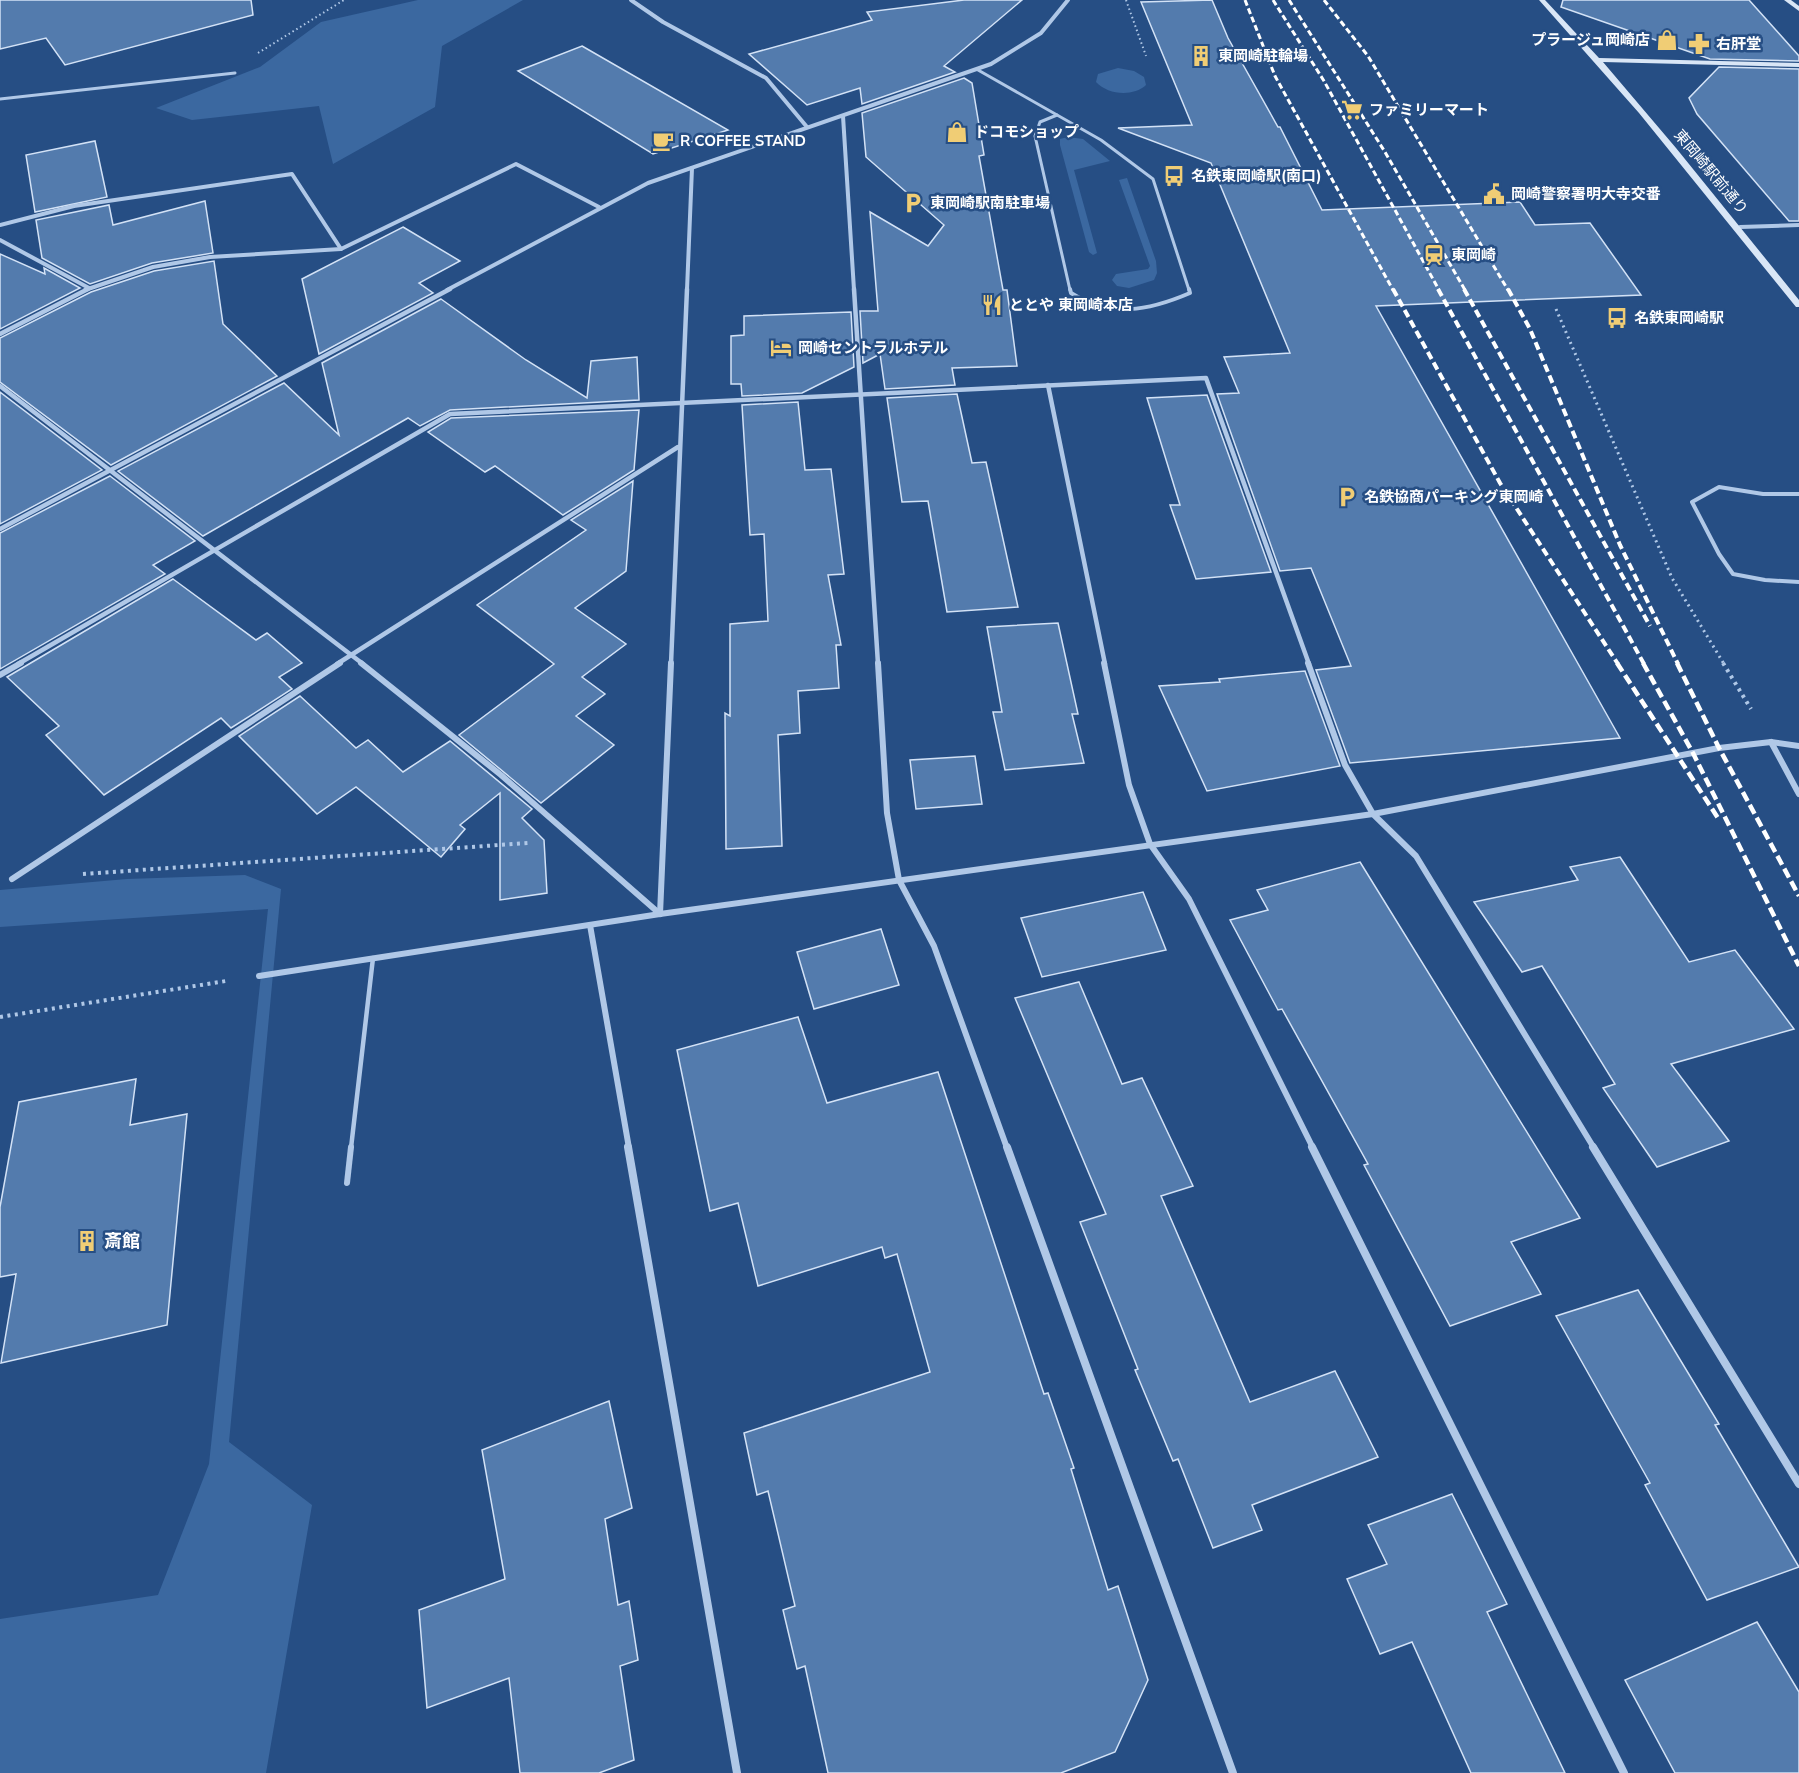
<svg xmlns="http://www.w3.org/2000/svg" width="1799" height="1773" font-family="'Nunito Sans','Noto Sans JP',sans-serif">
<rect width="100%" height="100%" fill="#264e84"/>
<g fill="#3b68a0">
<path d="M418 0H523L442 46 435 107 333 164 319 106 192 120 156 108 260 67 321 22Z"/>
<path d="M1118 68 1134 71 1144 77 1146 85C1133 97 1108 95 1096 82L1098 74Z"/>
<path d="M1068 137 1083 139 1110 161 1074 170 1097 253 1093 255 1089 252 1060 145V139Z"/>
<path d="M1127 178 1156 261 1157 273 1154 280 1129 288 1117 286 1112 280 1116 274 1148 269 1150 266 1119 180Z"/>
<path d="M245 875 281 889 229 1442 312 1505 266 1773H0V1619L158 1595 209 1464 268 909 0 927V890L127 879Z"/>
</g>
<g fill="#537bad" stroke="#d3e2f6" stroke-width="1.5">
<path d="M0 0H251L253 15 65 65 46 38 0 49Z"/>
<path d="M964 0H1022L944 66 955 72 862 104 860 88 807 105 749 54 872 20 867 12Z"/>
<path d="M1212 0 1228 38 1278 127H1280L1322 210 1520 202 1535 225 1590 223 1641 295 1376 306 1620 738 1350 763 1316 670 1351 666 1311 568 1280 571 1217 394 1239 393 1224 357 1290 353 1211 163 1118 128 1192 125 1141 2Z"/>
<path d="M1563 0H1749L1799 56V61L1710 59 1561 7Z"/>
<path d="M582 46 728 130 653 154 518 71Z"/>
<path d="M1719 67 1799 69V221H1789L1697 114 1689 98Z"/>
<path d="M964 78 972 83 984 155 979 156 1003 290H1007L1017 366 952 368 955 385 885 389 880 354 863 363 860 311H878L870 212 928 246 944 225 866 157 862 113Z"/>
<path d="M95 141 107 197 35 212 26 155Z"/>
<path d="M205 201 213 253 152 263 90 284 42 258 36 220 109 205 113 225Z"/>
<path d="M403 227 460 261 419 283 433 293 319 354 302 279Z"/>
<path d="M0 254 45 274 44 268 80 288 0 329Z"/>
<path d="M214 261 223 324 277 376 111 465 0 382V338L91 292 154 271Z"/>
<path d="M441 299 526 360 587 398 591 361 637 357 639 400 450 410 420 426 408 418 203 536 118 471 284 383 339 435 322 363Z"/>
<path d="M851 312 854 367 802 393 742 396 741 384H731V336L744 335V316Z"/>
<path d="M0 392 102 470 0 524Z"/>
<path d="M957 394 972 463 986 462 1018 607 947 612 928 501 902 502 887 398Z"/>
<path d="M1207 395 1271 572 1196 579 1170 505H1180L1147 398Z"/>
<path d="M798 402 805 470 831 469 844 574 828 575 841 645H836L839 688 798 691 800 733 778 735 782 846 726 849 725 713 730 716V624L768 621 764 534 750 535 742 405Z"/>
<path d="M639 410 634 470 563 515 495 466 485 472 428 432 451 418Z"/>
<path d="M110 476 195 541 153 565 165 574 0 669V533Z"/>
<path d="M633 481 626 571 575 608 626 644 582 677 605 694 576 716 614 745 541 803 459 735 554 664 477 605 586 530 571 520Z"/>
<path d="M173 579 256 640 267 633 302 663 279 677 292 689 231 728 221 718 104 795 46 735 59 726 7 677Z"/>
<path d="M1058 623 1078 714H1072L1084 763 1005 770 993 712H1002L987 627Z"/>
<path d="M1305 671 1340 766 1207 791 1159 686 1220 682 1219 679Z"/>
<path d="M300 696 356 748 368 740 403 772 450 741 532 809 522 818 544 840 547 893 500 900V793L460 825 465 829 441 857 356 787 317 814 239 736Z"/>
<path d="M975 756 982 804 916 809 910 760Z"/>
<path d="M1620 857 1689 962 1735 950 1794 1029 1671 1064 1729 1141 1657 1167 1603 1088 1615 1084 1542 966 1522 972 1474 902 1578 880 1570 867Z"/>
<path d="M1360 862 1580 1218 1511 1242 1541 1294 1450 1326 1364 1165 1368 1164 1282 1009 1278 1010 1230 920 1268 910 1257 890Z"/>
<path d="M1143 892 1166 950 1042 977 1021 918Z"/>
<path d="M881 929 899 985 814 1009 797 952Z"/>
<path d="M1079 982 1122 1084 1142 1078 1193 1186 1161 1196 1250 1402 1335 1371 1378 1457 1252 1505 1262 1530 1213 1548 1178 1459 1173 1461 1135 1370 1138 1369 1080 1222 1106 1214 1015 998Z"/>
<path d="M798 1017 827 1103 938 1072 1044 1394 1048 1393 1074 1468 1071 1469 1108 1590 1118 1586 1148 1680 1115 1752 1061 1773H828L805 1666 797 1669 783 1610 795 1606 768 1491 757 1495 744 1433 930 1372 897 1254 885 1258 882 1247 758 1286 738 1203 710 1211 677 1050Z"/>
<path d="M136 1079 130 1125 187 1114 167 1325 1 1363 16 1274 0 1277V1207L19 1102Z"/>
<path d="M1638 1290 1719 1424 1715 1425 1799 1567 1707 1600 1645 1485 1650 1483 1556 1316Z"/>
<path d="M609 1401 632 1508 605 1519 618 1605 629 1601 638 1660 620 1666 634 1760 599 1773H520L509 1678 427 1708 419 1610 505 1579 482 1450Z"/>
<path d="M1452 1494 1507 1604 1487 1612 1565 1773H1471L1412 1642 1380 1654 1347 1579 1387 1564 1368 1525Z"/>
<path d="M1757 1622 1799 1692V1773H1675L1625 1680Z"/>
</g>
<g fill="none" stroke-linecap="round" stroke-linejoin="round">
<g stroke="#b0c8e7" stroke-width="2" stroke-dasharray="1.5 3" stroke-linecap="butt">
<path d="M1126 0 1146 56"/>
<path d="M258 53 344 0"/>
</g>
<path stroke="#b0c8e7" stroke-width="3" stroke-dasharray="2 4" stroke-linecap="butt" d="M1556 309 1672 578 1724 664"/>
<g stroke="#b0c8e7" stroke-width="4" stroke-dasharray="3 4.5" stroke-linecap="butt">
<path d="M1723 663 1751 709"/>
<path d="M83 874 528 843"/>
<path d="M0 1017 226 981"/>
</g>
<g stroke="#b0c8e7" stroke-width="3">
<path d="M978 70 1101 140 1153 179 1189 290"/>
<path d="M0 99 235 73"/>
<path d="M1057 115 1040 122 1035 136 1070 290"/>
</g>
<g stroke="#b0c8e7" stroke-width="4">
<path d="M1070 289 1071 293C1111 318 1148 311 1190 293L1189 289"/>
<path d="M1799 494H1763L1719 487 1692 502 1719 554 1733 574 1765 580 1799 582"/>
</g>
<path stroke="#b0c8e7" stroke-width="4.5" d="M351 1148 373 958"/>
<path stroke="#b0c8e7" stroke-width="6" d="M347 1183 351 1147"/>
<g stroke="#b0c8e7" stroke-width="4">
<path d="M631 0 663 22 766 78 807 127"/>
<path d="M843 116 854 290"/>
<path d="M0 225 74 206 292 174 341 249"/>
<path d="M1740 227 1799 225"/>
<path d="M0 240 89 288"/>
<path d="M85 290 153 267 210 257 341 249 516 164 599 207"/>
<path d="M447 290 648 183 991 64 1041 33 1068 0"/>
<path d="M687 290 692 168"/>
</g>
<g stroke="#b0c8e7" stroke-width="4.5">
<path d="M854 289 878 664"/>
<path d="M0 334 88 289"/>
<path d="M1048 385 1105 664"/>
<path d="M0 386 363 664"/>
<path d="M0 529 450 289"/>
<path d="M18 664 450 414 1206 378 1309 664"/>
<path d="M337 664 678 447"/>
<path d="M671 664 687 289"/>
</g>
<g stroke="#b0c8e7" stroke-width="6">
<path d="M361 663 501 775 660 914"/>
<path d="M878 663 887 813 899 880 934 946 1007 1148"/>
<path d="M1104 663 1129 785 1150 844 1189 899 1313 1148"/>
<path d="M1308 663 1345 765 1373 814 1416 856 1594 1148"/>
<path d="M0 675 21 663"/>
<path d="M1771 742 1799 794"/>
<path d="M12 879 340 663"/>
<path d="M660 914 671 663"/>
<path d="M590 925 629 1148"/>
<path d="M259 976 660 914 1373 814 1719 748 1771 742 1799 746"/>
</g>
<g stroke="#b0c8e7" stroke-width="8">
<path d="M628 1147 737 1773"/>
<path d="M1007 1147 1233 1773"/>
<path d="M1312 1147 1624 1773"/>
<path d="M1593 1147 1799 1484"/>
</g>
<g fill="#d9e6f6" fill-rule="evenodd">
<path d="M1539 0H1545L1599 58 1799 63V67L1603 62 1676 148 1799 300V307H1796L1639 113Z"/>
<path d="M1784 0H1791L1799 6V11Z"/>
</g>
<g stroke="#fff" stroke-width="3" stroke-dasharray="6 3" stroke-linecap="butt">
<path d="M1245 0 1275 76 1393 290"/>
<path d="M1273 0 1324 81 1439 290"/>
<path d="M1289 0 1385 152 1465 290"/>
<path d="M1324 0 1368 56 1508 290"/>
</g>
<g stroke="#fff" stroke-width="4" stroke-dasharray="8 4" stroke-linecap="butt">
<path d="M1393 289 1500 483 1618 664"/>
<path d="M1438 289 1644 664"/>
<path d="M1464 289 1650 626"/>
<path d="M1508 289 1530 329 1620 545 1678 664"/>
</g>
<g stroke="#fff" stroke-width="4.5" stroke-dasharray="10 4.5" stroke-linecap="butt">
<path d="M1617 663 1718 818"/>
<path d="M1643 663 1693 753 1799 966"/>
<path d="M1677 663 1719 748 1799 896"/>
</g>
</g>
<defs>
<symbol id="shop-bare" viewBox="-9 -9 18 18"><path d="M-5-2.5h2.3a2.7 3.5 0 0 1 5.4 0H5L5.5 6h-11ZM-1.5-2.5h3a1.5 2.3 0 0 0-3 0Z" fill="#f0cd75" stroke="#264e84" stroke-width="2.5" paint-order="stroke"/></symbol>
<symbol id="pharmacy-bare" viewBox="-9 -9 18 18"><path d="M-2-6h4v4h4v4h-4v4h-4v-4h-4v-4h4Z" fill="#f0cd75" stroke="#264e84" stroke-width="2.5" paint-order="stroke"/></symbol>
<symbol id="building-bare" viewBox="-9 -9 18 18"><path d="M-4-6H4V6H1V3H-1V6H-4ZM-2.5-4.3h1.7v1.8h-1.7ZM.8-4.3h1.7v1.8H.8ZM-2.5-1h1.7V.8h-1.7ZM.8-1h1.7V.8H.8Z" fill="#f0cd75" stroke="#264e84" stroke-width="2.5" paint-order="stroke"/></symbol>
<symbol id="supermarket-bare" viewBox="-9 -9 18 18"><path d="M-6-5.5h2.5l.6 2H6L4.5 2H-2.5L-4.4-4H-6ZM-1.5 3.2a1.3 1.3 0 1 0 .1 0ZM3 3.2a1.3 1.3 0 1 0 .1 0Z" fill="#f0cd75" stroke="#264e84" stroke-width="2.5" paint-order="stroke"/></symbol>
<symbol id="cafe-bare" viewBox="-9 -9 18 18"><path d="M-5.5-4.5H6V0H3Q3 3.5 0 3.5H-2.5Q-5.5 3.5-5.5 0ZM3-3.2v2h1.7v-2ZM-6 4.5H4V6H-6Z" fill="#f0cd75" stroke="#264e84" stroke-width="2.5" paint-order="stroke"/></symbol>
<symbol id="bus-bare" viewBox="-9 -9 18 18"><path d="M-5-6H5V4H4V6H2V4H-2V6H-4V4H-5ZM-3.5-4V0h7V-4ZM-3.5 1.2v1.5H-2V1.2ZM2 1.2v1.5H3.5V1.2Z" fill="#f0cd75" stroke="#264e84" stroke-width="2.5" paint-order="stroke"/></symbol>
<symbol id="civic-bare" viewBox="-9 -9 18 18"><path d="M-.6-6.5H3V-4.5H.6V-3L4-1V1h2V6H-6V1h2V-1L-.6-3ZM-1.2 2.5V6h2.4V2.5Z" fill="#f0cd75" stroke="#264e84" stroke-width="2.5" paint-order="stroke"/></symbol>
<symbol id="parking-bare" viewBox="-9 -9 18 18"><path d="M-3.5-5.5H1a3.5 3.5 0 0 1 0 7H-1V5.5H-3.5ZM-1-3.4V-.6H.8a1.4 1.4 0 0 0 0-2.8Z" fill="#f0cd75" stroke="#264e84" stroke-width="2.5" paint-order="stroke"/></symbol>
<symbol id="station-bare" viewBox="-9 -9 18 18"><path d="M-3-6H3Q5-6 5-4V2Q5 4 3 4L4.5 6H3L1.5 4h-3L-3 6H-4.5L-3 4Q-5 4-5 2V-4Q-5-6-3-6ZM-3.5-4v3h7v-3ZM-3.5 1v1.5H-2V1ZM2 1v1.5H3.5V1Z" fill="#f0cd75" stroke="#264e84" stroke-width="2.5" paint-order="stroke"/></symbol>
<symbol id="restaurant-bare" viewBox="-9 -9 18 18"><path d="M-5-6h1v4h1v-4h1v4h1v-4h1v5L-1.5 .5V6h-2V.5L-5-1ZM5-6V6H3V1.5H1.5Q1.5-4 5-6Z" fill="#f0cd75" stroke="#264e84" stroke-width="2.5" paint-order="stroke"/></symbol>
<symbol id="hotel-bare" viewBox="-9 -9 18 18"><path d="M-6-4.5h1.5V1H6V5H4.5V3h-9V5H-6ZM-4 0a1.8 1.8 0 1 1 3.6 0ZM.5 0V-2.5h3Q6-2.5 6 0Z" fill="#f0cd75" stroke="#264e84" stroke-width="2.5" paint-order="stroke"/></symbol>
</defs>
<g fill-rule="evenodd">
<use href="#shop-bare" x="1652" y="25" width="30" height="30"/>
<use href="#pharmacy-bare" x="1684" y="29" width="30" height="30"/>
<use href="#building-bare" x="1186" y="41" width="30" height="30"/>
<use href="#supermarket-bare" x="1337" y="95" width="30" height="30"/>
<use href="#shop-bare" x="942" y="117" width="30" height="30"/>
<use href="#cafe-bare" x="648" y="126" width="30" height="30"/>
<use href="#bus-bare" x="1159" y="161" width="30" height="30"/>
<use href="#civic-bare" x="1479" y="179" width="30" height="30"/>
<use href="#parking-bare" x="898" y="188" width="30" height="30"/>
<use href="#station-bare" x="1419" y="240" width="30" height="30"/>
<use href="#restaurant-bare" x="977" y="290" width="30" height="30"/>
<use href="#bus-bare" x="1602" y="303" width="30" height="30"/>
<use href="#hotel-bare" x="766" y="333" width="30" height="30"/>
<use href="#parking-bare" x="1332" y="482" width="30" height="30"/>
<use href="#building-bare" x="72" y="1226" width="30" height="30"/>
</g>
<g text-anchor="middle" stroke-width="5" stroke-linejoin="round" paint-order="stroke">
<g font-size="15" font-weight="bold" fill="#fff" stroke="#264e84" text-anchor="start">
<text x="1650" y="45" text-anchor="end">プラージュ岡崎店</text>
<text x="1716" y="49">右肝堂</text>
<text x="1218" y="61">東岡崎駐輪場</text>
<text x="1369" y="115">ファミリーマート</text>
<text x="974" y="137">ドコモショップ</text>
<text x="680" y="146">R COFFEE STAND</text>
<text x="1191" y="181">名鉄東岡崎駅(南口)</text>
<text x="1511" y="199">岡崎警察署明大寺交番</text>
<text x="930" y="208">東岡崎駅南駐車場</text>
<text x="1451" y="260">東岡崎</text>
<text x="1009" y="310">ととや 東岡崎本店</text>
<text x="1634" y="323">名鉄東岡崎駅</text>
<text x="798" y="353">岡崎セントラルホテル</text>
<text x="1364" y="502">名鉄協商パーキング東岡崎</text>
</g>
<g font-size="15" fill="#fff" stroke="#264e84">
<text transform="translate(1711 172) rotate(50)" y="5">東岡崎駅前通り</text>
</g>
<g font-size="18" font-weight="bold" fill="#fff" stroke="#264e84" text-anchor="start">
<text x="104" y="1247">斎館</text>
</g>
</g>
</svg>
